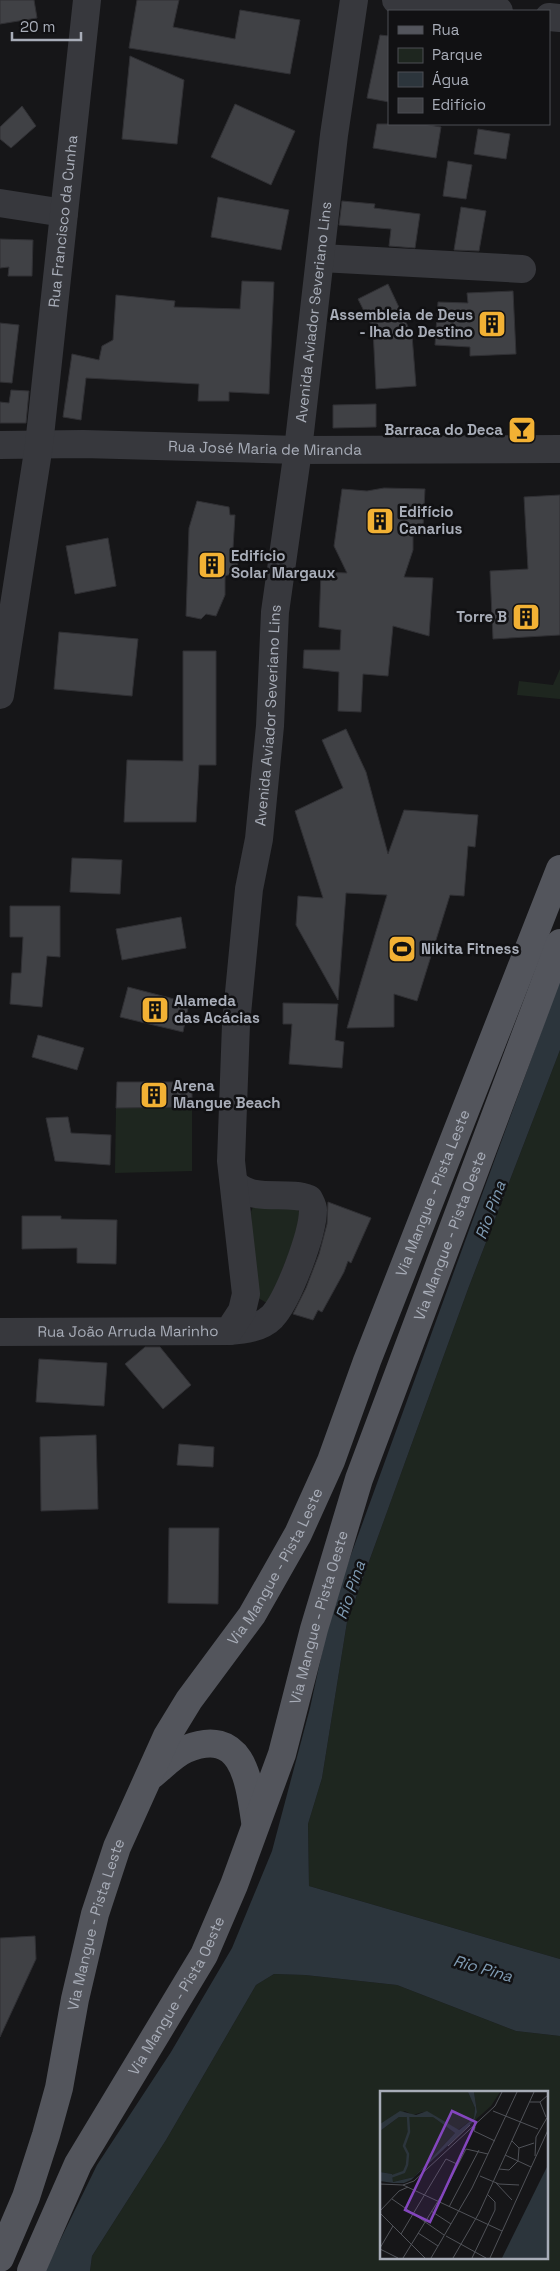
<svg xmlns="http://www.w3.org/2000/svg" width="560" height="2271" font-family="'Space Grotesk',sans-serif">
<rect width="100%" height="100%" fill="#161618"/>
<g fill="#1e261f" fill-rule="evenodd">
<path d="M560 669V699L517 695 519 681 553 685Z"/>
<path d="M560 1050V1959L309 1886 308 1824 322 1778 347 1622 468 1289Z"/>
<path d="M192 1107V1171L115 1173 116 1108Z"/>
<path d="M254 1204 291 1205 300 1212 301 1221 270 1302H265L255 1296 251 1212Z"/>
<path d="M274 1974 305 1975 397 1985 516 2031 560 2036V2271H90L92 2256 166 2140 256 1985ZM381 2092H546V2257H381Z"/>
</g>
<path fill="#2c353c" d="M560 980V1050L468 1289 347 1622 322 1778 308 1824 309 1886 560 1959V2036L516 2031 397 1985 305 1975 274 1974 256 1985 166 2140 92 2256 90 2271H45L97 2165 171 2052 232 1948 272 1851 310 1708 332 1607Z"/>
<g fill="#404145" stroke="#303034">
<path d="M0 0H34L37 18 0 24Z"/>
<path d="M137 0H179L173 27 235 39 240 10 300 20 290 74 129 48Z"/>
<path d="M380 35 389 36V102L367 98Z"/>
<path d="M130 56 184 80 177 144 122 139Z"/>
<path d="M235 104 295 131 271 185 211 157Z"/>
<path d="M22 106 36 126 11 148 0 139V127Z"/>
<path d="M377 124H423L441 127 436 158 373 148Z"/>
<path d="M478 129 510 134 506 159 474 154Z"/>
<path d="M448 161 472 165 466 199 443 196Z"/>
<path d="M218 197 289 210 281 250 211 237Z"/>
<path d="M342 201 375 204 374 208 420 214 415 248 389 246 391 229 339 225Z"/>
<path d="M461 207 486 211 479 251 454 250Z"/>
<path d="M0 239 33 240 32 276H8L9 267 0 268Z"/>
<path d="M242 281 274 282 269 394 229 392V401H198L199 384 86 378 81 420 63 417 72 354 99 360 102 346 113 340 116 295 175 301 174 307 240 309Z"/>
<path d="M388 284 412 335 416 386 376 389 373 329 358 299Z"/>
<path d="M513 291 516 354 470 356V347L435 345 438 302 468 303 467 293Z"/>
<path d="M0 323 19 325 12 383 0 382Z"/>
<path d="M11 390 29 391 26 423H0V402L9 403Z"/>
<path d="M376 404V427L333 428V405Z"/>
<path d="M384 488 425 489 423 528 413 532V550L404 577 433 578 429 636 393 626 388 676 363 674 361 712 338 711 339 672 303 668 304 650H340L341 630 319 627 321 572 347 573 334 546 342 489 367 491Z"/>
<path d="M560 495V635L493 639 490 571 528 569 524 497Z"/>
<path d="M197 501 229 507 230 515H235L233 548 240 553 236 572 225 576V595L216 616 206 614 201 619 186 616 189 528Z"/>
<path d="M108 538 116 586 75 594 66 546Z"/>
<path d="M59 632 138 639 132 696 54 689Z"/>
<path d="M183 651H216V765H199L196 822H124L127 760 183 761Z"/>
<path d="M346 729 366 772 388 854 404 810 478 815 475 847 468 846 464 896 450 895 417 1001 394 994V1027L347 1028 387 895 346 893 338 1000 296 925 298 896 323 898 295 811 343 788 322 740Z"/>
<path d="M72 858 122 860 120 894 70 892Z"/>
<path d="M10 906H60V957L47 956 42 1007 10 1004 12 973H21L23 937H10Z"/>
<path d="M181 917 186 948 122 960 116 929Z"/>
<path d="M128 987 189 1003 183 1032 120 1017Z"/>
<path d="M283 1003 338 1004 335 1040 344 1042 342 1068 289 1064 292 1024H283Z"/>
<path d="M38 1035 84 1048 77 1070 32 1057Z"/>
<path d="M117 1082H192V1107L116 1108Z"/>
<path d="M68 1117 71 1133 111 1135 110 1165 55 1161 46 1118Z"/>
<path d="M328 1202 371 1218 351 1263 348 1261 344 1272 322 1312 318 1310 313 1320 293 1314 306 1288 319 1254 327 1224Z"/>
<path d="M22 1216H61V1219L117 1220 116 1264 77 1263V1248L22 1249Z"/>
<path d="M145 1347H160L191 1385 163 1409 125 1364Z"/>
<path d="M39 1359 107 1363 104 1406 36 1402Z"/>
<path d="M96 1435 98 1509 41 1511 40 1437Z"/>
<path d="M179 1444 214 1447 213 1467 177 1465Z"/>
<path d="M169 1528H219L218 1604 168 1603Z"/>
<path d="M35 1936 36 1959 0 2037V1938Z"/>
</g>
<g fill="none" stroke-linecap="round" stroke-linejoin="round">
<g stroke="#37383d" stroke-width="28">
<path d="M396 0 499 11"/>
<path d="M549 17 560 18"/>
<path d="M0 203 64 213"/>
<path d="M321 258 522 269"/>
<path id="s1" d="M0 445 83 444 298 450 560 449"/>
<path id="s2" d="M0 695 39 445 87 0"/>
<path d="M229 1331C244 1330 261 1328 272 1317 288 1300 313 1234 313 1210 313 1206 311 1203 309 1199 287 1190 253 1203 235 1184"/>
<path id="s3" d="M0 1332 229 1331 242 1311 246 1294 231 1161 236 1024 249 889 259 839 270 726 275 612 298 450 334 135 354 0"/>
</g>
<g stroke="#53555c" stroke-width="28">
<path d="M152 1775C162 1767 174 1754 186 1749 243 1726 249 1780 255 1821"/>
<path id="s4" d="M0 2258 26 2197 46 2135 59 2088 75 1999 95 1914 117 1847 167 1736 189 1700 252 1615 298 1534 331 1461 367 1361 560 869"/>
<path id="s5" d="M31 2271 78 2164 204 1955 234 1885 282 1754 314 1629 359 1479 560 943"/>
</g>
</g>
<defs>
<symbol id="building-square" viewBox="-11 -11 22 22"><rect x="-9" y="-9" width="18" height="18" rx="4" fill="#f2b134" stroke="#111113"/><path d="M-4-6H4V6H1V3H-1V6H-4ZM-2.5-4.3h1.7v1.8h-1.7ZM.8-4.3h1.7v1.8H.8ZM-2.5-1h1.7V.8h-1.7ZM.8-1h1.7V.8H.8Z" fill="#111"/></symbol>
<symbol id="bar-square" viewBox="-11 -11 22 22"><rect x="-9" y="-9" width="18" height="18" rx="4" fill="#f2b134" stroke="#111113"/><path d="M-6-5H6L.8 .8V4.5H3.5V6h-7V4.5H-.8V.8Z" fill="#111"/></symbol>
<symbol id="stadium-square" viewBox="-11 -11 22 22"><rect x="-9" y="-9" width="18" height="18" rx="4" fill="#f2b134" stroke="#111113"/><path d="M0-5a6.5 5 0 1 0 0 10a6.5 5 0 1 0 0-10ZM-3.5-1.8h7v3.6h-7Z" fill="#111"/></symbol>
</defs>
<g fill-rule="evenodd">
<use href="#building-square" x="476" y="308" width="32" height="32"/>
<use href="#bar-square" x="506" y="414" width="32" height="32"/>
<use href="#building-square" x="364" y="505" width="32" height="32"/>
<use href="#building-square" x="196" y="549" width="32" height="32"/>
<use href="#building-square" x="510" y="601" width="32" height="32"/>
<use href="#stadium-square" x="386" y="933" width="32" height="32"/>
<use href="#building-square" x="139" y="994" width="32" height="32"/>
<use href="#building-square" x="138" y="1079" width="32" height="32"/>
</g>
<g text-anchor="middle" stroke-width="5" stroke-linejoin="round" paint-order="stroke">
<g font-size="15" fill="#a8adb8" stroke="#111113">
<text dy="5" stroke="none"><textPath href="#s2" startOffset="478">Rua Francisco da Cunha</textPath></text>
<text dy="5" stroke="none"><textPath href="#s3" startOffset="1258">Avenida Aviador Severiano Lins</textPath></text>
<text dy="5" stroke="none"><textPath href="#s1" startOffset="265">Rua José Maria de Miranda</textPath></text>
<text dy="5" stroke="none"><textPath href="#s3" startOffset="852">Avenida Aviador Severiano Lins</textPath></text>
<text dy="5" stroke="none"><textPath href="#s4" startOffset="1158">Via Mangue - Pista Leste</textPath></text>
<text dy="5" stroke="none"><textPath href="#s5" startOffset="1122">Via Mangue - Pista Oeste</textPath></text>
<text dy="5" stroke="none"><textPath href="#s3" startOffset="128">Rua João Arruda Marinho</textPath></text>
<text dy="5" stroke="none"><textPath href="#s4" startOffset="752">Via Mangue - Pista Leste</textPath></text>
<text dy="5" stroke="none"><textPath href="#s5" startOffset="718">Via Mangue - Pista Oeste</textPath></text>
<text dy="5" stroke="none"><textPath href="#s4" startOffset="348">Via Mangue - Pista Leste</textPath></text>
<text dy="5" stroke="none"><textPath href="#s5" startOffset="312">Via Mangue - Pista Oeste</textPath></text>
</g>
<g font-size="15" font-weight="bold" fill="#a8adb8" stroke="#111113" text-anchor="start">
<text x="473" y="320" text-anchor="end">Assembleia de Deus<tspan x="473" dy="17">- Iha do Destino</tspan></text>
<text x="503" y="435" text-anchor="end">Barraca do Deca</text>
<text x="399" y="517">Edifício<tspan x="399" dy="17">Canarius</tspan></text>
<text x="231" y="561">Edifício<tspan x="231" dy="17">Solar Margaux</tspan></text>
<text x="507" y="622" text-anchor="end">Torre B</text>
<text x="421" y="954">Nikita Fitness</text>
<text x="174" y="1006">Alameda<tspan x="174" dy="17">das Acácias</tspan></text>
<text x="173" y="1091">Arena<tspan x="173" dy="17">Mangue Beach</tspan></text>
</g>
<g font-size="16" font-style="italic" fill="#7f9bb3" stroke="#111113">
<text transform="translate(490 1210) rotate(-70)" y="6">Rio Pina</text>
<text transform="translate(350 1590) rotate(-71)" y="6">Rio Pina</text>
<text transform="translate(483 1968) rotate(16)" y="6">Rio Pina</text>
</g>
</g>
<g transform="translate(380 2091)">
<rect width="168" height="168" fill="#161618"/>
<path d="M0 1H88L95 17 94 27 78 39 43 21 33 24 25 20 0 33ZM94 1H120L111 15 94 30 97 21ZM19 26H53L75 42 34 86 13 91 12 83 0 81V40Z" fill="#1e261f"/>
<path d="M88 1H94L97 21 94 30 31 89 24 92H13L0 90V81L12 83 13 91 34 86 75 42 53 26H19L0 40V33L20 20 36 24 47 20 79 39 94 27 95 17ZM167 76V167H122L159 92Z" fill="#2c353c"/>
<path fill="none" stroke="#2c353c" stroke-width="2.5" d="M10 86 24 81 27 74 28 63 24 55 29 41 28 25"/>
<path fill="none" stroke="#505258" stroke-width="1" d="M150 11H160L168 4M160 11 166 26M113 20 158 38M95 36 94 40 115 50M68 55 90 34M139 57 154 52M125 64 151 76M155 65 156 46 168 25M119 78 129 79 138 70 139 57 132 50M100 85 119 93 139 94M116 92 132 109M0 93 23 94 34 90 115 15 122 1M23 94 122 140M12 108 64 144M69 116 99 59M0 120 19 100 28 96M51 120 71 133M0 122 45 167M38 142 58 155M21 143 66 68 77 73M66 145 106 167M0 157 13 135M0 158 18 167M23 167 66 97 86 58 108 63M51 167 92 97 137 1M73 167 99 122 154 1M92 167 115 119V111L107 103M110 167 168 39"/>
<path fill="#8446be" fill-opacity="0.15" stroke="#8446be" stroke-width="2.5" d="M72 20 96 31 50 131 25 119Z"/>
<rect width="168" height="168" fill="none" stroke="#a8adb8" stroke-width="2.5"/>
</g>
<rect x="388" y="10" width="162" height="115" fill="#111113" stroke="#4d4f55"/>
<rect x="398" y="26" width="25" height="8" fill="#53555c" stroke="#4d4f55"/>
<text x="432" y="35" font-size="15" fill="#a8adb8">Rua</text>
<rect x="398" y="48" width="25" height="15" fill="#1e261f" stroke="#4d4f55"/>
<text x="432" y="60" font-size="15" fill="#a8adb8">Parque</text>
<rect x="398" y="72" width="25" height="15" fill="#2c353c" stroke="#4d4f55"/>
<text x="432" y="85" font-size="15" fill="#a8adb8">Água</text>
<rect x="398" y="98" width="25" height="15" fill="#404145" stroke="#4d4f55"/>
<text x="432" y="110" font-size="15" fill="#a8adb8">Edifício</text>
<path d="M12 32v8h69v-8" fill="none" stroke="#a8adb8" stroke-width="2.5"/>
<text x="20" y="32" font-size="15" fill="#a8adb8" stroke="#111113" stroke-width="4" paint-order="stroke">20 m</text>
</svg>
